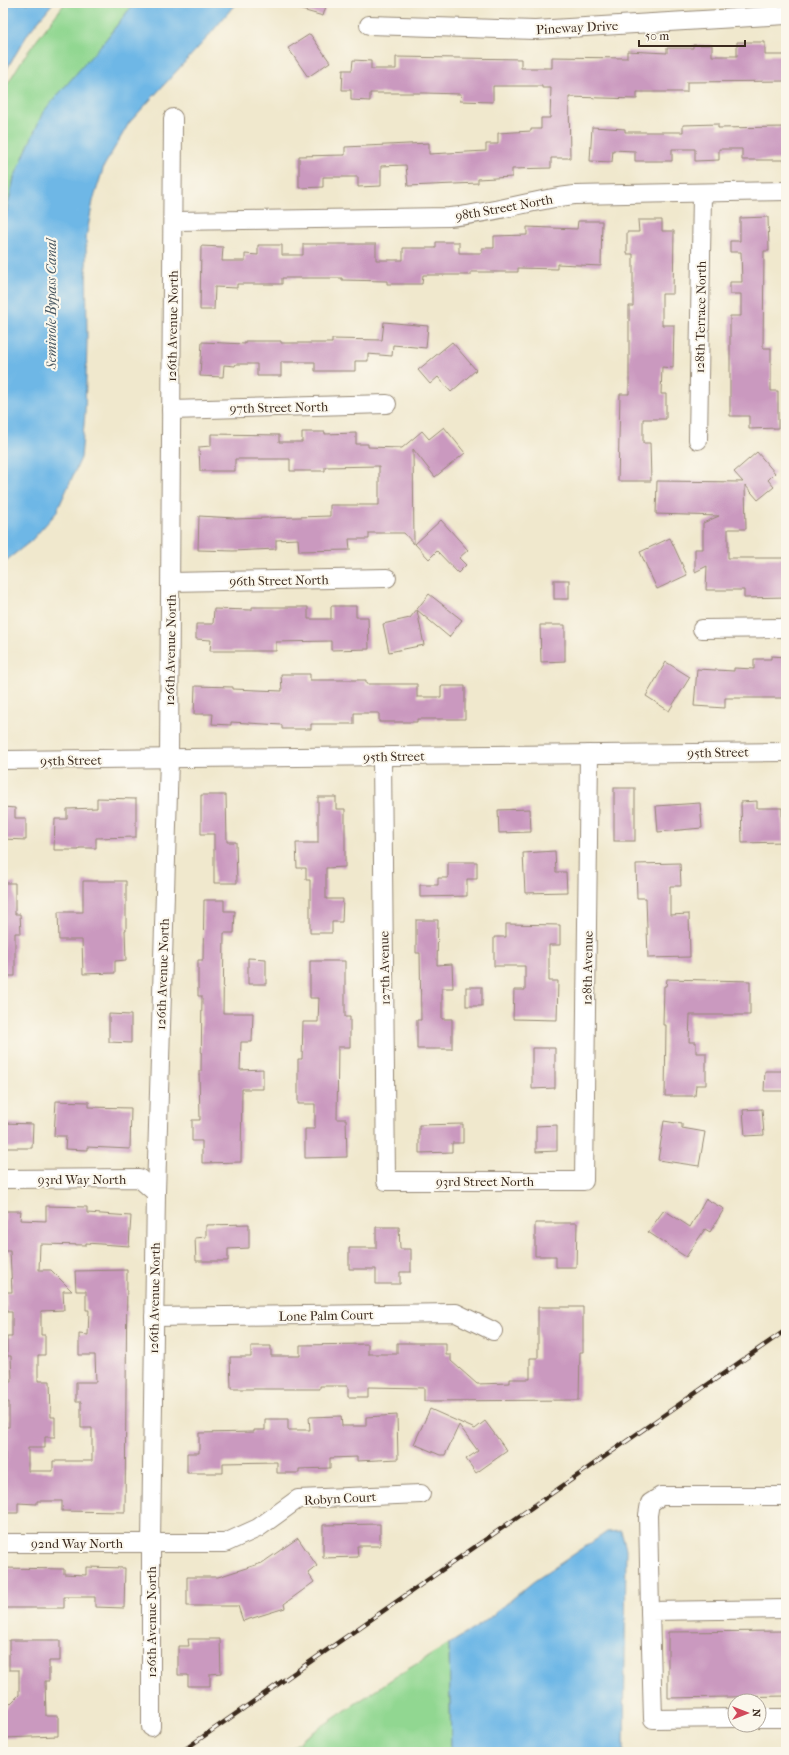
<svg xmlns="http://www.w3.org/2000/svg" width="789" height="1755" font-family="'IM FELL French Canon',serif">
<rect width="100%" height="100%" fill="#fbf7ec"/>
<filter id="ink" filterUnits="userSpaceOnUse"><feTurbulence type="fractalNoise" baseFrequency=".025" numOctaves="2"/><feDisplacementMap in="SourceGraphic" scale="8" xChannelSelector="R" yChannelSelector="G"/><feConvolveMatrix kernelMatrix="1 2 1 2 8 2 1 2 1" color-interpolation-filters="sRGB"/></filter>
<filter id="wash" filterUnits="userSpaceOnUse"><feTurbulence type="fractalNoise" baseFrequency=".012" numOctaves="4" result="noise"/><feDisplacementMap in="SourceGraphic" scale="16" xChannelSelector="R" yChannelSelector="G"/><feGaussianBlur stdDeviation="0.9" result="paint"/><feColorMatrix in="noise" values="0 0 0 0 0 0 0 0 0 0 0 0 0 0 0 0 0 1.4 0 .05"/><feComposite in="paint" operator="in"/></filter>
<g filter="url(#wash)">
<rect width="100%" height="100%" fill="#f0e8cd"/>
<g fill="#91d791" stroke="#668058">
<path d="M65 3H134L107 38 14 178 3 228V91L24 57Z"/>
<path d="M449 1644 451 1752H287L303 1739 395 1677Z"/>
</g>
<g fill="#6eb7e6" stroke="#547082">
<path d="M3 3H53L29 32 3 75Z"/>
<path d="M134 3H236L206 39 129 123 104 166 93 201 86 238 87 342 85 413 81 458 56 513 31 541 3 563V228L14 178 43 112 107 38Z"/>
<path d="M621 1531 626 1549 624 1752H451L449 1644 483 1623 533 1582 607 1532Z"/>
</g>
<g id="blocks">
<g fill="#ca99bf">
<path d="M288 3H327L323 16 288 6Z"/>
<path d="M310 34 330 62 308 77 288 48Z"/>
<path d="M737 42H765V55H786V81L687 82V92H637V99L569 97 570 158H551V168L512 169V177L478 179V183L408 186 406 165 381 166V186L358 187V177H323V187L299 188V156L345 155V147L429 143V154L486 151V144H498V133L531 131V129H541V118H550L551 88H542V86H493V102L460 101 461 94 425 93H370V101L351 100V90H342L343 70H352L353 60 371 61V69H396V57L521 59V68H552V57L627 58V51L667 53V48H693V45H712V56H737Z"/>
<path d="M718 124V128L786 127V160H742V149H719V160L695 161V149H672V161H635V151L613 150 612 162 590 161 592 127 625 129V132H683V125Z"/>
<path d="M768 217 769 251H764L763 348H771V391H778V428L749 429V416H730V316H741V294H730V282H742L741 252H730V241H740V218Z"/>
<path d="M638 220H662V231H674L673 294H662V325H674L673 368 662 367 661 394H666V419H643V443H650L651 481H618L620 394H629V306H633V254H627V232H639Z"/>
<path d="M578 221H602L601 266 557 264V269L518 268V272H471V275H423L422 284H387V281L342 280V278H282V284H237V288L215 287 214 310H200L201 246 223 247 222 261H245V254L258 255V245H282V255H303V244H376V260H403V248H436V242H459V253H482V248H494V236L527 235V227L577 229Z"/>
<path d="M384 322 428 326 426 348 393 345 392 356 368 354V361H355V371H315V362H281V376H257V364H236L235 366 224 365 223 377 200 376 202 342 245 344V341H281V343H332V339L382 340Z"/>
<path d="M452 342 476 370 451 392 438 377 430 384 418 370Z"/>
<path d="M444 427 465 453 435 477 413 449 414 544 404 533H369V539H349L350 550 299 551 298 539 276 540V549L233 551 198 550 199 516 234 518V519L330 516V505H379V466L325 467V471H290V459H235V471H200L199 447 211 446V434L279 435V442H302V432H325V434L356 433V444H368V447L402 448 422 431 429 439Z"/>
<path d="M757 452 775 473 768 480 774 487 758 500 745 485 746 529H728V558H786V597L744 598V590H706L707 566 695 572V549H703V523L719 516 656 514 657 481 743 482 734 472Z"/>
<path d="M441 520 468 550 459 558 466 565 458 573 437 551 429 559 415 544Z"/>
<path d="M670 538 687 575 657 589 640 552Z"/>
<rect x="554" y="580" width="15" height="19"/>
<path d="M429 594 462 620 449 637 417 610 424 645 389 652 383 624 410 618Z"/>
<path d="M331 606H356V617H368L369 649 331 650V641L276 642V651H210L211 640 196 639V624H213L214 609 252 610V607H308V619H331Z"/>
<path d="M540 625H565V661L541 662Z"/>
<path d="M771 656 786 657V698H725V708L694 706 697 669 734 671V668L754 669V659H771Z"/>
<path d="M666 662 690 677 669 711 646 696Z"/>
<path d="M281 674H310V680H366V684H417V697H441V686H465V719H417V722H379V713H354V724H311V729H282V725L231 722V725L212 724 213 714H194L195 686 233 687V689L282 691Z"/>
<rect x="614" y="788" width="21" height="53"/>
<path d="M201 795H226L227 842H236L237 883H214V834H201Z"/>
<path d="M318 797H336V809H345V867L326 868V899H343L342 922H332V933H310V880H306V868H297L296 843H318Z"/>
<path d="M97 798 136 799V837L96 838V848H79V850H54L55 819H67V809L97 808Z"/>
<path d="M757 801V808H782L783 842 742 843 741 802Z"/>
<path d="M700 803 702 828 658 832 656 806Z"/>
<path d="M3 807 15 808V818H26V840L3 839Z"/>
<path d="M530 809 531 832 499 833 498 810Z"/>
<path d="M555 851 556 872H566L567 892 525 893 523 853Z"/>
<path d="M448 862H477V879H467V896L420 897V885H438V878H448Z"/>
<path d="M680 863 681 886H670V915L689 914 690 957 648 958 646 898H637L636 864Z"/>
<path d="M83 881H126V930H125L126 960 115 961V973L83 974 82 940H59L58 912H83Z"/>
<path d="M3 883H15V914H20L21 933H15V976H3Z"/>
<path d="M204 900H224V911H235L234 933H224L223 1013H253L252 1042H241L240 1070 263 1069V1089H242L241 1162 202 1163V1141H192V1120H200L199 1071H201L202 996H198V960H203Z"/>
<path d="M416 920H438L437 965 452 964 453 988H442V1019H452V1049H417V1020H421L420 953H416Z"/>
<path d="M506 924 560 925V945H549V981H558L557 1020 513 1019 514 990H525V966H494V937H506Z"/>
<path d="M248 958 266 959V984H248Z"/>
<path d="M310 961H345V1017H350V1047H338L337 1119H346L347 1157 305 1158V1129H315V1104H298V1059H302L303 1022H318L319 998H310Z"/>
<path d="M667 979 750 981V1015H690L689 1042H696V1053H706V1085H696L695 1096H665L666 1025H663L664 986H666Z"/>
<rect x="466" y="987" width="16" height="19"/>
<path d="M109 1014 131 1015V1043L109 1042Z"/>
<path d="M532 1048H555V1088L532 1089Z"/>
<path d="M765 1071H786V1091H764Z"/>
<path d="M56 1101 89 1102V1107L131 1108 130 1149 87 1147V1150L65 1149 66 1136H54Z"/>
<path d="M762 1109 764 1135 745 1136 743 1110Z"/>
<path d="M664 1121 682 1124V1128L705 1132 699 1166 658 1160Z"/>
<path d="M4 1123 33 1124 32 1148H3Z"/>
<path d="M463 1124V1143H452V1152L419 1153V1125Z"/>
<path d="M557 1125V1151L536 1152V1126Z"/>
<path d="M706 1199 724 1209 710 1232 705 1229 686 1257 648 1232 664 1210 690 1227Z"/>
<path d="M46 1206 87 1207V1213L131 1216 129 1246 86 1243V1245L40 1244 39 1270H51L72 1291H63L64 1310 41 1311V1335H45V1355H38V1381H50L51 1417H55V1437H45V1448H28V1471H53V1461H92V1428H81V1402H76V1382H96L95 1355H79V1334L88 1335 89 1310H86V1291H76L75 1271 127 1270 125 1512 62 1511V1501H37V1504L18 1503V1513H3V1463H5V1427H9V1402H6L5 1382H12L11 1356H7V1337H12V1312H7L6 1292H12L10 1251H4L5 1211H21L20 1220 46 1221Z"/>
<path d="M535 1223H577L576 1267H556V1256H535Z"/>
<path d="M249 1224V1248L228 1249V1261H196L195 1238 206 1237V1225Z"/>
<path d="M376 1227H399L400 1249H411V1272H400V1284H376V1269H349V1248H376Z"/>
<path d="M538 1307H583V1352H580L579 1400 424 1401V1388L368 1387V1397H348V1386H320V1389H231L230 1357H251V1346H271V1356H300V1345L368 1344V1354H397V1343H446V1355H451V1361L477 1384 510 1383V1379H530V1358H538Z"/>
<path d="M430 1409 475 1429 485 1421 507 1451 476 1473 466 1459 478 1451 459 1425 445 1455H440L414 1444Z"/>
<path d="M397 1415 398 1459 357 1461V1457L330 1458V1468L299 1469V1473H277V1462L223 1463V1473H187V1453H199V1433L254 1432V1430H265V1419H288V1430H310L309 1417 341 1416 342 1426H366V1417Z"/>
<path d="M380 1524V1546H357L358 1557 323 1558V1525Z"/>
<path d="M298 1538 317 1566 308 1573 314 1582 284 1604 285 1608 243 1621 238 1606H187V1577H218L262 1563Z"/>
<path d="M86 1567 125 1568 124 1608 95 1607V1597H64V1608H3V1568L64 1569V1574L86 1575Z"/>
<path d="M786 1631V1696L668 1698V1632Z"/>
<path d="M188 1639H220L221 1673 210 1674V1686H188V1675H178V1646H189Z"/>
<path d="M9 1640H60V1661H49V1681H45L46 1716H58V1736L3 1738V1711L19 1695V1670H9Z"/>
</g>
</g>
</g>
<g filter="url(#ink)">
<use href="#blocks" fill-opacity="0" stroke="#968976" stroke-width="1"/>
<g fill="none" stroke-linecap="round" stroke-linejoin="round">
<defs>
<g id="minor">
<path d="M369 25 535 30 786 15"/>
<path d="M174 221 449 217C491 214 531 200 574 195L786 191"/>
<path d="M171 410 387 404"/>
<path d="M698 440 702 194"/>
<path d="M171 582 387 578"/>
<path d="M702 629 786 628"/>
<path d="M382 756 386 1181H584L589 754"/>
<path d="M3 760 786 752"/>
<path d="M3 1179 139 1178 156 1193"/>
<path d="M154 1317 456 1313 493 1331"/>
<path d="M3 1543H225L258 1528 298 1499 421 1494"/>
<path d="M650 1611 648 1515 650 1503 661 1496H786"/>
<path d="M735 1718 653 1719 650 1611 786 1609"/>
<path d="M759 1718H786"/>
<path d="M151 1727V1543L156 1193 169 759 173 118"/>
</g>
</defs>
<use href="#minor" stroke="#968976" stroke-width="20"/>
<use href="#minor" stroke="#fff" stroke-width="18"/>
<defs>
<path id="rail" d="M181 1752 786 1330"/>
</defs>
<use href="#rail" stroke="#3b2a1e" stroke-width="4.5"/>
<use href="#rail" stroke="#fbf7ec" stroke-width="3" stroke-dasharray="9" stroke-linecap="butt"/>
</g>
</g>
<g text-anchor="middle" stroke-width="4" stroke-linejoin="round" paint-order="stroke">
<g font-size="13" fill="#3b2a1e" stroke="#fbf7ec">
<text transform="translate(577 27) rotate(-3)" y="5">Pineway Drive</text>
<text transform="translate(504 207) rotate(-10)" y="5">98th Street North</text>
<text transform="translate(700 317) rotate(-89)" y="5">128th Terrace North</text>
<text transform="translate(172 326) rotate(-89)" y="5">126th Avenue North</text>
<text transform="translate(279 407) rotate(-1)" y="5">97th Street North</text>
<text transform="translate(279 580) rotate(-1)" y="5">96th Street North</text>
<text transform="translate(170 650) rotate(-89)" y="5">126th Avenue North</text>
<text transform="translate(718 752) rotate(-1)" y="5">95th Street</text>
<text transform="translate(394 756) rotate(-1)" y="5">95th Street</text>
<text transform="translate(71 760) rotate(-1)" y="5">95th Street</text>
<text transform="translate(384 968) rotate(-91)" y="5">127th Avenue</text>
<text transform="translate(587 968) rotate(-89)" y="5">128th Avenue</text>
<text transform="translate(162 974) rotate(-88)" y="5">126th Avenue North</text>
<text x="82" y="1184">93rd Way North</text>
<text x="485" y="1186">93rd Street North</text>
<text transform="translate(154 1298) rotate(-89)" y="5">126th Avenue North</text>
<text transform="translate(326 1315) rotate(-1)" y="5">Lone Palm Court</text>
<text transform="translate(340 1498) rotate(-3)" y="5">Robyn Court</text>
<text x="77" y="1548">92nd Way North</text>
<text transform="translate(151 1622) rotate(-90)" y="5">126th Avenue North</text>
</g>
<g font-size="14" font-style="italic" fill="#4d5b64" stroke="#fbf7ec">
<text transform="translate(51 304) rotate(-90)" y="5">Seminole Bypass Canal</text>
</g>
</g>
<rect width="789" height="1755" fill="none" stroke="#fbf7ec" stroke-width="16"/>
<g transform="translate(747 1713) rotate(90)"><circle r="19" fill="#fbf7ec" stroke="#aea59a"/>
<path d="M0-3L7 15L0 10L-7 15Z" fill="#d1495b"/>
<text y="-6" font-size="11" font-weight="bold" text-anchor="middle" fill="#3b2a1e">N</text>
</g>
<path d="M639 40v6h106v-6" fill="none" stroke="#3b2a1e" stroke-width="2"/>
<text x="645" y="40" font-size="12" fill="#3b2a1e" stroke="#fbf7ec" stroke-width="3" paint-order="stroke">50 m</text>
</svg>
